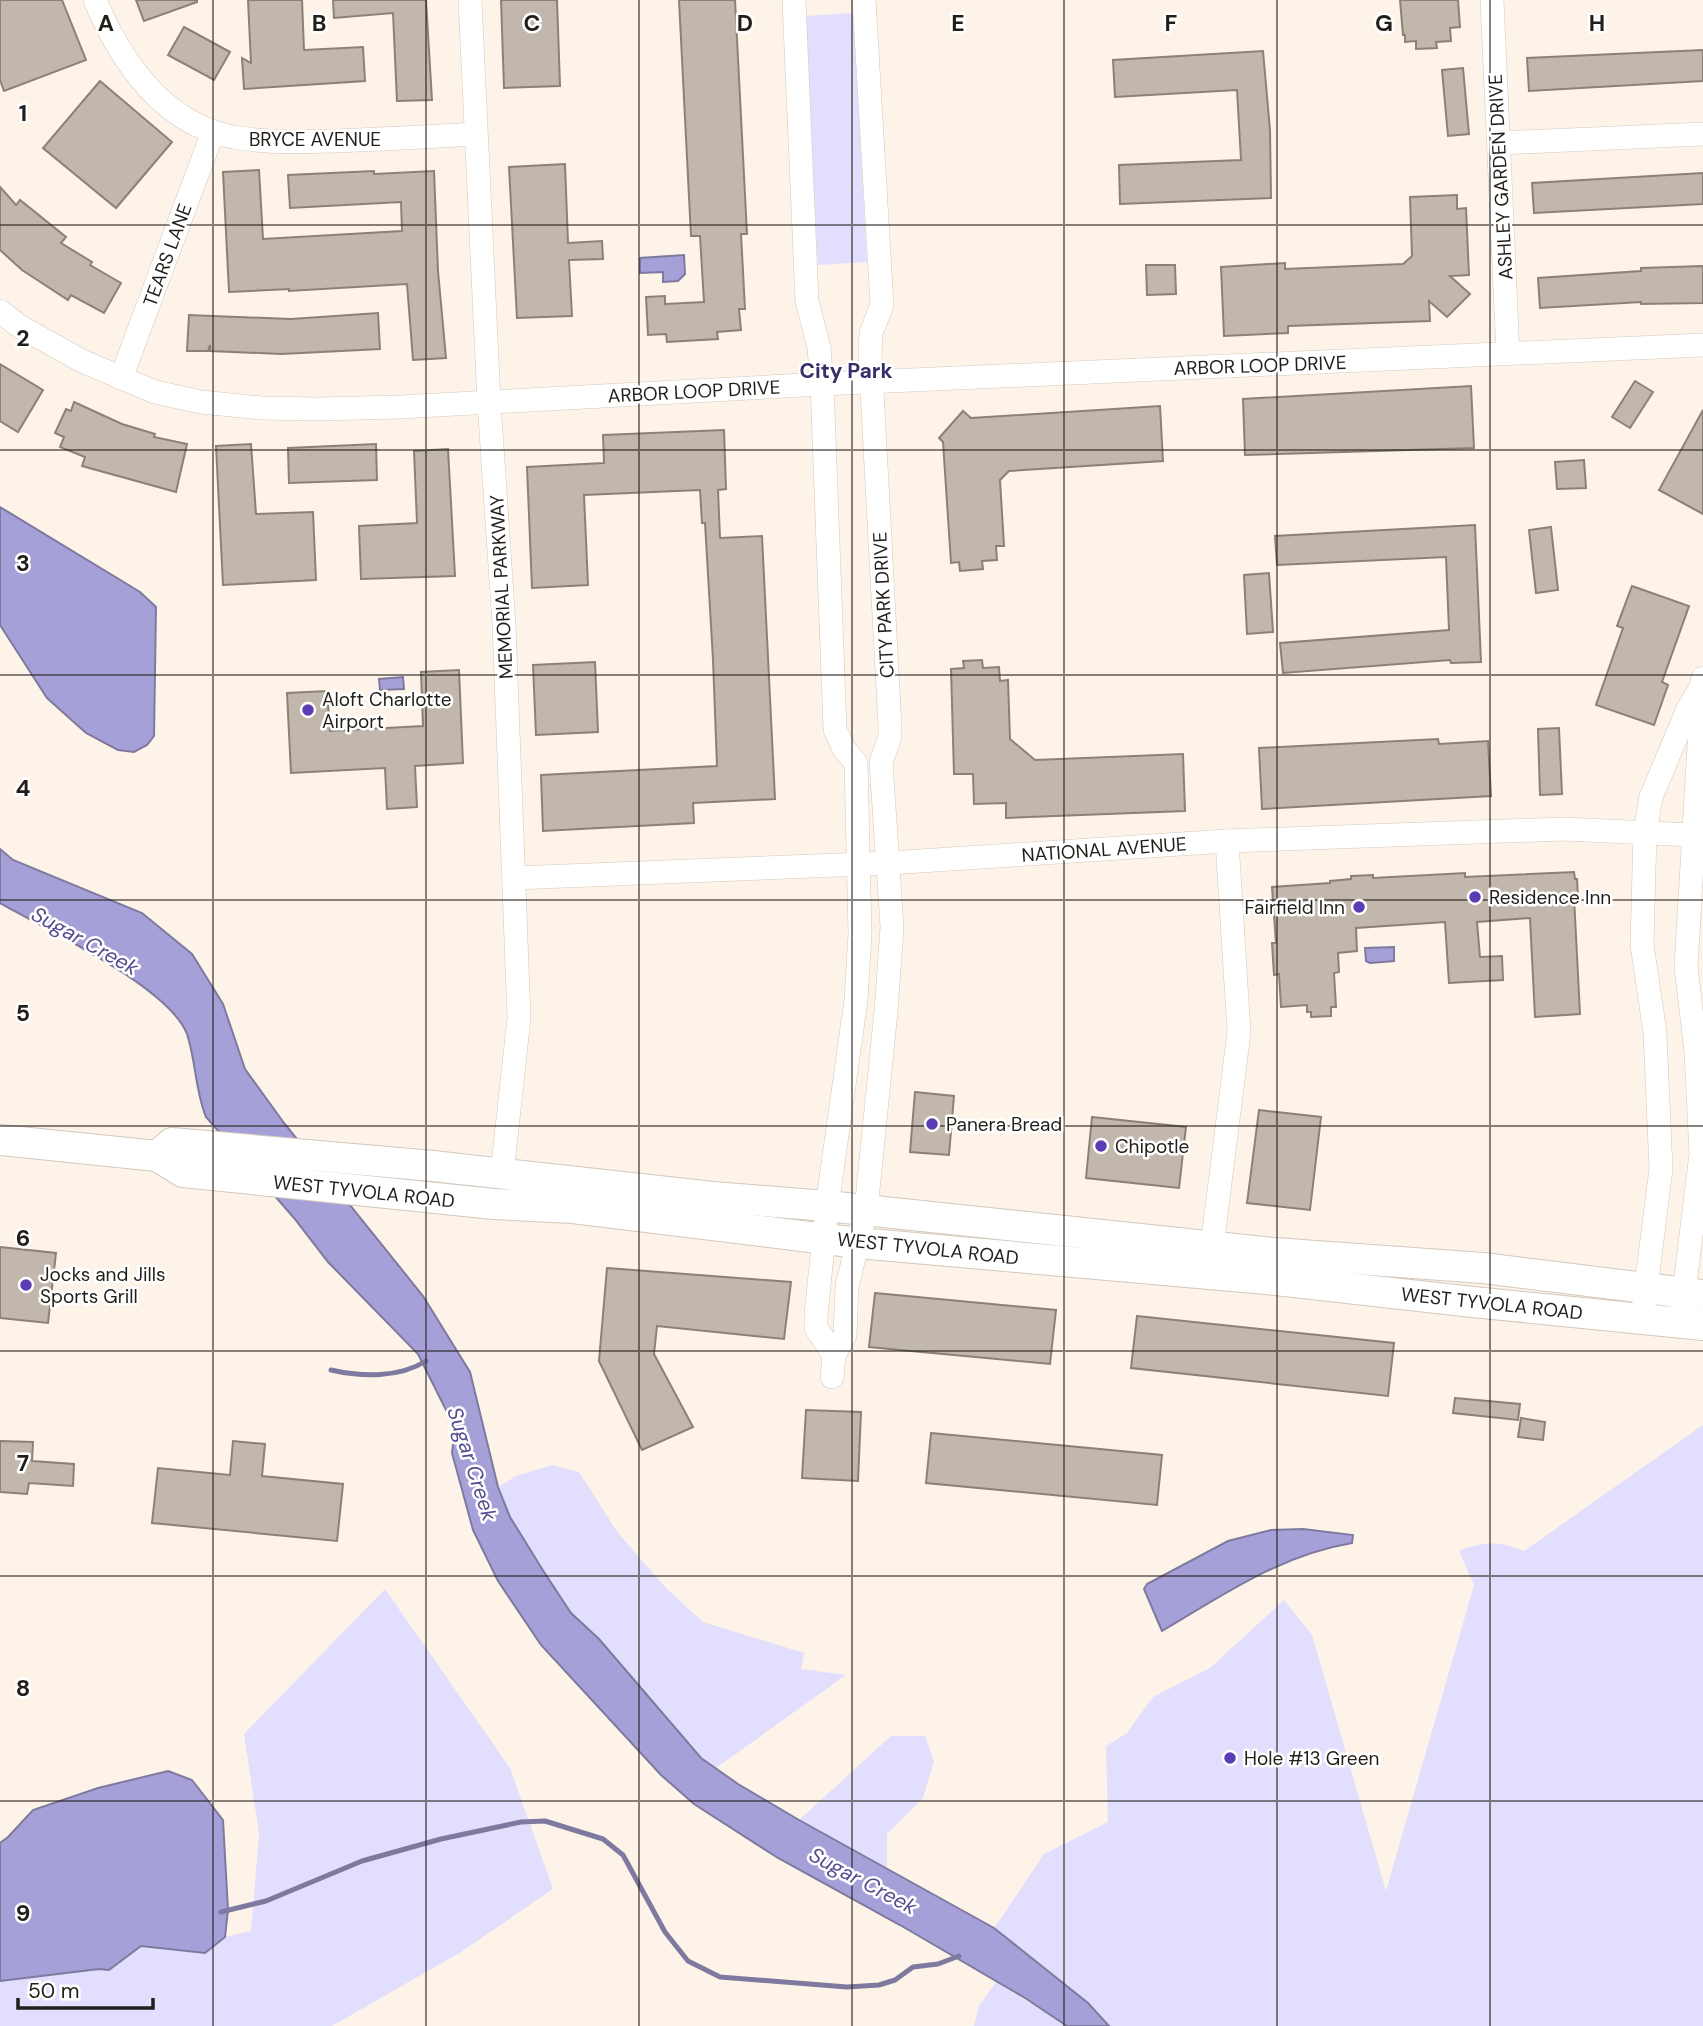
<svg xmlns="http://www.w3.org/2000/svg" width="1703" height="2026" font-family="'DM Sans',sans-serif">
<rect width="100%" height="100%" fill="#fef3e8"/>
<g fill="#e1dffd">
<path d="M853 13 867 262 818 265 804 16Z"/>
<path d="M1703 1425V2026H1082L981 1948 1044 1854 1108 1822 1106 1746 1127 1733 1153 1697 1210 1668 1284 1600 1312 1635 1386 1891 1474 1585 1459 1551C1482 1541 1501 1541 1524 1551Z"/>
<path d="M552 1465 579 1472 618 1533 667 1589 703 1622 804 1653 801 1669 846 1675 716 1768 701 1758 599 1639 571 1613 510 1517 498 1487 516 1476Z"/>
<path d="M385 1589 510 1768 553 1889 461 1952 332 2026H0V1981L99 1969 109 1970 141 1946 205 1953 225 1937 251 1931 259 1834 244 1734Z"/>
<path d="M891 1736H925L934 1761 923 1798 887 1834V1869L799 1820Z"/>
<path d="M996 1982 1067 2026H974L979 2006Z"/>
</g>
<g fill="#a5a1d8" stroke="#7e7a9f" stroke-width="2">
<path d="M684 255 685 274 678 281 663 282V272L640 273V258Z"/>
<path d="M0 507 140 592 156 607 154 736 147 745 134 752 118 750 86 733 47 698 0 625Z"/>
<path d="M403 677 404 689 380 690 379 679Z"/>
<path d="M0 849 13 860 142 913 192 954 223 1004 245 1069 284 1123 423 1296 470 1372 498 1487 510 1517 544 1572 571 1613 599 1639 701 1758 738 1784 799 1820 994 1928 1088 2003 1109 2026H1067L1025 1998 900 1925 778 1858 694 1804 661 1775 541 1645 498 1581 473 1530 452 1453 455 1428 418 1354 328 1262 294 1218 206 1117C195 1090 196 1061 187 1034 169 987 46 929 0 903Z"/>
<path d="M1394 947V961L1370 963 1366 961 1365 948Z"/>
<path d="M1303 1529 1353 1535 1352 1543C1280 1555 1223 1595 1162 1631L1144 1589 1147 1584 1228 1541 1271 1530Z"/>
<path d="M168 1771 192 1780 223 1820 228 1910 225 1937 205 1953 141 1946 109 1970 99 1969 0 1981V1843L8 1837 33 1810 98 1788Z"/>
</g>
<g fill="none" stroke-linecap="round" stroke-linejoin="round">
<g stroke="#7e7a9f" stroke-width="5">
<path d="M331 1370C362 1377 399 1378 426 1361"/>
<path d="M221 1912 266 1901 362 1861 441 1839 521 1822 545 1821 603 1839 623 1855 665 1932 688 1961 720 1977 847 1987 879 1985 895 1980 913 1967 938 1964 959 1956"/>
</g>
</g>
<g fill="#c2b7ac" stroke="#8b8177" stroke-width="2">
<path d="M0 0H62L86 60 4 91 0 80Z"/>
<path d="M136 0H197V2L144 21Z"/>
<path d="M248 0H302L304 50 363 47 365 81 244 89 242 58 251 63Z"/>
<path d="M333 0H426L432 100 397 101 393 13 334 18Z"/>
<path d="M501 0H557L560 86 504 88Z"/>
<path d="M679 0H735L747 234H741L745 309H739L741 330 717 332 718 339 667 342 666 334 648 335 646 297 665 296V304L704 302 700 236H691Z"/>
<path d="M1400 0H1458L1460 27 1450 28 1451 41 1436 42 1437 48 1416 49V41L1405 42V35H1403Z"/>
<path d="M184 27 230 52 214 80 168 55Z"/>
<path d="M1703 50V81L1529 91 1527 58Z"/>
<path d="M1263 51 1270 130 1271 198 1120 204 1119 165 1241 160 1237 90 1115 97 1113 60Z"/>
<path d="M1463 68 1469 134 1448 136 1442 70Z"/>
<path d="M100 81 172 142 116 208 43 148Z"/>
<path d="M565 164 568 243 602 241 603 259 569 260 572 316 517 318 509 167Z"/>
<path d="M259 170 263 239 402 231 401 202 290 208 288 175 374 171V174L434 171 438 271 446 358 413 360 407 284 289 291V289L229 292 223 172Z"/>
<path d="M1703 173V204L1534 213 1532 183Z"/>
<path d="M0 187 16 205 20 200 66 237 61 243 92 262 90 265 121 283 104 313 71 295 68 300 22 270 0 250Z"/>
<path d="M1457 195V209L1466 208 1469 275 1450 276 1470 294 1447 317 1429 301 1430 321 1288 326V333L1224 336 1221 267 1285 263V269L1403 264 1412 256 1410 197Z"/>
<path d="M1146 265H1175L1176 294 1147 295Z"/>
<path d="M1703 266V303L1641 304V302L1540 308 1538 278 1641 271V268Z"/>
<path d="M378 313 380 349 281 354 210 351V345L208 351H187L189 315 291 319Z"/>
<path d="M0 364 43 390 18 432 0 421Z"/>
<path d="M1635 381 1653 392 1630 428 1612 417Z"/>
<path d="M1471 386 1474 448 1245 455 1243 399Z"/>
<path d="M74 402 122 424 155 434 154 437 187 444 176 492 82 466 85 457 60 447 64 437 55 433 66 409 71 411Z"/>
<path d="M1160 406 1163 461 1009 471 1000 480 1004 546H996L997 560 982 561 983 569 960 571 959 562 951 563 943 442 939 438 963 411 971 418Z"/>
<path d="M1703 410V514L1659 490Z"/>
<path d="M724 430 726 489 718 490 720 538 762 536 775 799 693 803 694 823 543 831 541 775 717 766 713 660 705 523H702L700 490 584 495 588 585 532 588 527 467 604 463 603 435Z"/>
<path d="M251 444 256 514 313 512 316 580 223 585 216 446Z"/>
<path d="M376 444 377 480 289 483 288 448Z"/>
<path d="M448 449 455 576 361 579 359 526 417 523 414 451Z"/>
<path d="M1584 460 1586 488 1557 489 1555 462Z"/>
<path d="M1475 525 1481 662 1451 663 1450 660 1283 673 1280 643 1449 630 1446 557 1277 565 1275 536Z"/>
<path d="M1551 527 1558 590 1536 593 1529 530Z"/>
<path d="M1269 573 1273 632 1247 634 1244 575Z"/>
<path d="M1632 586 1689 606 1662 682 1668 685 1654 725 1596 705 1623 628 1617 626Z"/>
<path d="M982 660 983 668 999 667 1000 681 1008 680 1010 739 1035 760 1183 754 1185 811 1006 818V803L974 804 973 774H954L951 669 964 668 963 661Z"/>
<path d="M595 662 598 732 536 735 533 665Z"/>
<path d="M459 670 463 763 415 766 417 807 387 809 385 768 291 773 287 693 327 691 330 731 423 726 421 672Z"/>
<path d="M1559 728 1562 794 1540 795 1538 729Z"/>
<path d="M1438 739 1439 744 1488 741 1491 796 1262 809 1259 748Z"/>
<path d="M1574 872 1575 879H1577L1578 897H1574L1580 1014 1535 1017 1530 918 1477 922 1480 957 1502 956 1503 980 1449 983 1445 922 1356 928 1357 951 1338 953 1339 972 1334 973 1336 1007H1331V1016L1311 1017V1012H1307V1005L1281 1007 1279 974 1274 975 1272 943H1276L1272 887 1330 883V881L1351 879V876L1373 875V878L1465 873V877Z"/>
<path d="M915 1092 954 1096 949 1155 910 1152Z"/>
<path d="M1259 1110 1321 1117 1310 1210 1247 1203Z"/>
<path d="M1092 1117 1186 1127 1179 1188 1086 1178Z"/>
<path d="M0 1247 56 1253 48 1323 0 1318Z"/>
<path d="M607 1268 791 1282 784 1339 657 1326 654 1354 693 1427 642 1450 599 1361Z"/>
<path d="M875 1293 1056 1310 1050 1364 869 1347Z"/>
<path d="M1137 1316 1394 1343 1388 1396 1131 1368Z"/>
<path d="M1455 1398 1520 1404 1518 1420 1453 1413Z"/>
<path d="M806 1410 861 1412 858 1481 802 1478Z"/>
<path d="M1521 1418 1545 1422 1543 1440 1518 1437Z"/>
<path d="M931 1433 1162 1455 1157 1505 926 1483Z"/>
<path d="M0 1441 33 1442 32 1461 74 1464 73 1486 29 1483 27 1494 0 1492Z"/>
<path d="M233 1441 265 1444 262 1476 343 1484 337 1541 152 1523 158 1468 230 1475Z"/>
</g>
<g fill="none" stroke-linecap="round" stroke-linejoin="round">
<defs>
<g id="minor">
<path d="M95 0C122 64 165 127 239 138 271 143 303 142 336 141 382 139 429 137 475 134"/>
<path d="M470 0 489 402 504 625 519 1018 502 1174"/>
<path d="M794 0 807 301 819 348 822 384 835 729 844 749 856 763 860 934 856 1000 827 1206 816 1315V1328L834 1355"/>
<path d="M1492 0 1508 354"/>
<path d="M1499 143 1703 134"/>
<path d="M0 311 19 326 82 361 155 392 201 402 261 408 319 409 400 407 822 384 1703 345"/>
<path d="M121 378 213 132"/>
<path d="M515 878 889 863 1227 841 1476 832 1565 829 1692 835"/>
<path d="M1212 1246 1239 1032 1227 841"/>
<path d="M1644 1303 1661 1169 1655 1033 1642 944 1645 833 1651 797 1688 709 1698 692"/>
<path d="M1682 1309 1701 1154 1696 1052 1686 967 1701 712 1700 690 1703 678"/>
<path d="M832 1377 834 1355 845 1335 847 1286 866 1210 886 1011 892 927 881 762 890 737V727L870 353 871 333 882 305 864 0"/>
</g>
<g id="major">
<path d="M0 1140 157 1156 183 1172 494 1204 573 1208 858 1243 1266 1279 1473 1302 1703 1325"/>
<path d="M157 1156 172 1143 433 1166 713 1197 827 1206 1274 1253 1483 1268 1703 1295"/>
</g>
</defs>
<use href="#minor" stroke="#d3c8bd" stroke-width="24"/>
<use href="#major" stroke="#d3c8bd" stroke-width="32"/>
<use href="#minor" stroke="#fff" stroke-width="23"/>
<use href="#major" stroke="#fff" stroke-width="30"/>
</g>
<path fill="none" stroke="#221e1a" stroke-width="2" stroke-opacity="0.55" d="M213 0V2026M426 0V2026M639 0V2026M852 0V2026M1064 0V2026M1277 0V2026M1490 0V2026M0 225H1703M0 450H1703M0 675H1703M0 900H1703M0 1126H1703M0 1351H1703M0 1576H1703M0 1801H1703"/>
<g fill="#593db5" stroke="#fff" stroke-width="2.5">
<circle cx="308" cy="710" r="7"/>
<circle cx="1475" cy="897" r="7"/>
<circle cx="1359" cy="907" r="7"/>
<circle cx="932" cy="1124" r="7"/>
<circle cx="1101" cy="1146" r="7"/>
<circle cx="26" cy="1285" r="7"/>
<circle cx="1230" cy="1758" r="7"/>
</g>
<g text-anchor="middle" stroke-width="5" stroke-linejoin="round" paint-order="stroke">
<g font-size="19" fill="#221e1a" stroke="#fff">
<text x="315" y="146">BRYCE AVENUE</text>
<text transform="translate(1500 177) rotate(-93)" y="7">ASHLEY GARDEN DRIVE</text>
<text transform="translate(167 255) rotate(-70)" y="7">TEARS LANE</text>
<text transform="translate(1260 365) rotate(-2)" y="7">ARBOR LOOP DRIVE</text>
<text transform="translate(694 391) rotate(-3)" y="7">ARBOR LOOP DRIVE</text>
<text transform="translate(501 587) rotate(-93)" y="7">MEMORIAL PARKWAY</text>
<text transform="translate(883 605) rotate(-93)" y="7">CITY PARK DRIVE</text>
<text transform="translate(1104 849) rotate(-4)" y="7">NATIONAL AVENUE</text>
<text transform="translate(364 1191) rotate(6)" y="7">WEST TYVOLA ROAD</text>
<text transform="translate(928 1248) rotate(6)" y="7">WEST TYVOLA ROAD</text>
<text transform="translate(1492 1303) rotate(6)" y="7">WEST TYVOLA ROAD</text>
</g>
<g font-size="19" fill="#221e1a" stroke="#fff" text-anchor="start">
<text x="322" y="706">Aloft Charlotte<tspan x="322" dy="22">Airport</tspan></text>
<text x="1489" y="904">Residence Inn</text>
<text x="1345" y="914" text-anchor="end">Fairfield Inn</text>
<text x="946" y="1131">Panera Bread</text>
<text x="1115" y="1153">Chipotle</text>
<text x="40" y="1281">Jocks and Jills<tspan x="40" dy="22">Sports Grill</tspan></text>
<text x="1244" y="1765">Hole #13 Green</text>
</g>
<g font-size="21" font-weight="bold" fill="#392e6a" stroke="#fff">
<text x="846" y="378">City Park</text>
</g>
<g font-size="21" font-style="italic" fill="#554b90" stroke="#fff">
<text transform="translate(85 941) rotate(29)" y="7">Sugar Creek</text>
<text transform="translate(472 1464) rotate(72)" y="7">Sugar Creek</text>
<text transform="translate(863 1881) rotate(28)" y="7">Sugar Creek</text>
</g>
</g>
<g font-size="23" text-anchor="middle" font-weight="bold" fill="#221e1a" stroke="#fff" stroke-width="5" stroke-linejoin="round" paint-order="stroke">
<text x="106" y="31">A</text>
<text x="319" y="31">B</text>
<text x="532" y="31">C</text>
<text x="745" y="31">D</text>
<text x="958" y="31">E</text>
<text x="1171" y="31">F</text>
<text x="1384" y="31">G</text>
<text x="1597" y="31">H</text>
<text x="23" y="121">1</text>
<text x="23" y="346">2</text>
<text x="23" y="571">3</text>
<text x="23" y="796">4</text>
<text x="23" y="1021">5</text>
<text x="23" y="1246">6</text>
<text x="23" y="1471">7</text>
<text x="23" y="1696">8</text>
<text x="23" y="1921">9</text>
</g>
<path d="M18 1998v10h135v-10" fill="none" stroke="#221e1a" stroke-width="3.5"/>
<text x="28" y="1998" font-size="21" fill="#221e1a" stroke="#ffffff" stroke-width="5" paint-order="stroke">50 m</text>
</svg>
